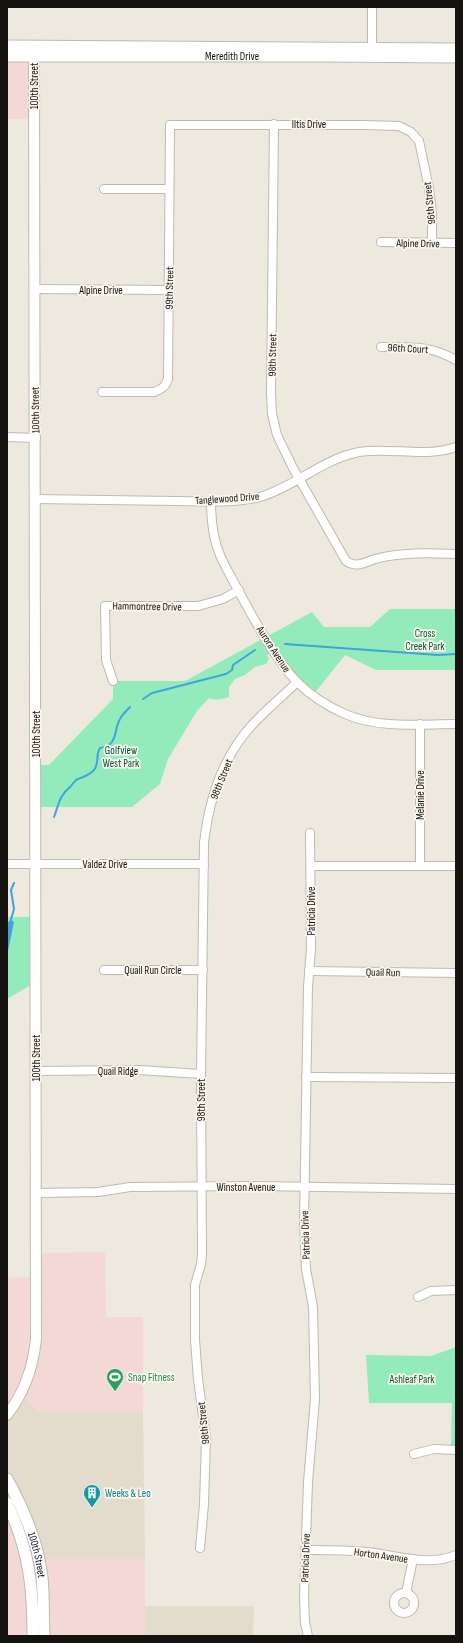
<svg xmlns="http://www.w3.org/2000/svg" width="463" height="1643" font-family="'Sofia Sans Condensed',sans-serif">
<rect width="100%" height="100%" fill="#ede9df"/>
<g fill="#f3d8d5">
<rect x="7" y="56" width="27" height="63"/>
<path d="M105 1252 106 1317H143V1413L37 1412 7 1415V1278L36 1277V1253Z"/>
<path d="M7 1503 20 1535 33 1636H7Z"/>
<path d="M39 1559H145V1636H44Z"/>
</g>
<g fill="#e3dccc">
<path d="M21 1396 35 1408 37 1412 143 1413 145 1559H39L7 1479V1415Z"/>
<path d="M145 1606H254L253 1636H145Z"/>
</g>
<g fill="#93ebbc">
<path d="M390 609H456V670H376L345 655 313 695 275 651 267 655 269 659 266 664 255 667 245 675 235 679 229 687V697C223 699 215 701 209 698L197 711 168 759 160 784 132 807H36V765H49L113 699V681H185L312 612 324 627H370Z"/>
<path d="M7 917H36V982L7 999V956L14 922H8L7 923Z"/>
<path d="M456 1347V1450L451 1449 452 1403H369L366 1355 431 1356Z"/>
</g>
<path fill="#3da4dc" d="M11 920 14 922 7 956V923Z"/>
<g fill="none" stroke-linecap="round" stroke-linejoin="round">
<g stroke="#3da4dc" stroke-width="2">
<path d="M285 644 438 655 456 654"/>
<path d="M143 699 152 693 226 674 232 670 233 665 255 650"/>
<path d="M54 817C59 804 59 796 70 787 72 785 74 782 76 780 82 777 88 776 93 771 100 765 95 755 100 748 119 745 113 731 120 719 122 715 127 710 130 707"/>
<path d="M10 923 14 909 11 890 14 883"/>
</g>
<defs>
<g id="minor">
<path d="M372 7V54"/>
<path d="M274 124 271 393 272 414 277 435 293 468 346 561C356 568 364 563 375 559 401 552 429 553 456 554"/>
<path d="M104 189H169"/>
<path d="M381 242 456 243"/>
<path d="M34 289 169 290"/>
<path d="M381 347C410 347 430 345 456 360"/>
<path d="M102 392H154C162 389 165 387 168 379L170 125H364L399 126 411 132 419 141 429 188 432 213V243"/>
<path d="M7 437 36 438"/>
<path d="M35 499C82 500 129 500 175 501 201 501 238 504 263 496 297 485 323 459 359 452 391 447 425 458 456 447"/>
<path d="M211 501C211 519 213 539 220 555 225 567 232 578 238 590 254 619 274 658 297 682 311 696 327 706 345 714 380 729 419 724 456 724"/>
<path d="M113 681 106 660 105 606H198L223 599 239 590"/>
<path d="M7 864H204"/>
<path d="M311 866H456"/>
<path d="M420 866V724"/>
<path d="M104 970H203"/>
<path d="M309 971 456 973"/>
<path d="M36 1071 139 1070 201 1074"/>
<path d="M306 1077 456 1078"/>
<path d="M36 1193 98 1192 130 1187 253 1186 456 1189"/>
<path d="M418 1297 431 1291 456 1290"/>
<path d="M414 1454 434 1449 456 1450"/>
<path d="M200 1548 204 1504 206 1439 198 1379 195 1340V1285L201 1264 202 1254 201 1074 204 843C209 799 222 757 253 724 267 709 283 696 297 682"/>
<path d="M305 1550C326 1550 347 1550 367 1552 396 1555 428 1567 456 1555"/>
<path d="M406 1593 413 1559"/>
<circle cx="404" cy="1603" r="10"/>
<path d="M308 1636 305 1623 304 1597 308 1482 315 1399 313 1307 306 1269 304 1224 308 987 311 949 310 833"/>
</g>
<path id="tertiary" d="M7 1415C25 1392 33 1368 36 1339L34 48"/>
<g id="secondary">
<path d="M7 46 456 49"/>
<path id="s1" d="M7 56H319L456 57"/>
<path id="s2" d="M7 1479C24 1510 38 1542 42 1577 44 1597 43 1616 44 1636"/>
<path d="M7 1503C29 1550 33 1585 33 1636"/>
</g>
</defs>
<use href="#minor" stroke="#bebab1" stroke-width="10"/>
<use href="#tertiary" stroke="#bebab1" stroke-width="12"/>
<use href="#secondary" stroke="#bebab1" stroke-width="13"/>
<use href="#minor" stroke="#fff" stroke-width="8"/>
<use href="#tertiary" stroke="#fff" stroke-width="10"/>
<use href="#secondary" stroke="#fff" stroke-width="11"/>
</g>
<defs>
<symbol id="stadium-pin" viewBox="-11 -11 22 30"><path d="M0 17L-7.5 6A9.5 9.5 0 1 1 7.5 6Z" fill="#2e9e5b" stroke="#faf6ed"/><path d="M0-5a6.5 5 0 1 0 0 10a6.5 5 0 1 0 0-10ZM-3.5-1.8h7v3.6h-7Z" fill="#fff"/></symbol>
<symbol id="building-pin" viewBox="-11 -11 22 30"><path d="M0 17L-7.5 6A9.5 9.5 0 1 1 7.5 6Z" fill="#0f9aa8" stroke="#faf6ed"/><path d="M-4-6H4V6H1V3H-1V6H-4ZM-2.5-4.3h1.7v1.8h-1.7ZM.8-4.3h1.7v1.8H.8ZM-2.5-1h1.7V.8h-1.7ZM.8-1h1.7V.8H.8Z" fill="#fff"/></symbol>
</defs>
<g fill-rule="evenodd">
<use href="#stadium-pin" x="105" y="1367" width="20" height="27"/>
<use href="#building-pin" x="82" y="1483" width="20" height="27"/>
</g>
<g text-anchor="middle" stroke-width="3.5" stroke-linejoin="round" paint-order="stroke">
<g font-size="11" fill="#151310" stroke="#faf6ed">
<text dy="4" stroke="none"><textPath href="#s1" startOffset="225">Meredith Drive</textPath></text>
<text transform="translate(34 86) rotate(-90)" y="4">100th Street</text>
<text x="309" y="128">Iltis Drive</text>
<text transform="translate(429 203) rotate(-96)" y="4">96th Street</text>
<text transform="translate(418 243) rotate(1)" y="4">Alpine Drive</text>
<text transform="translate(169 288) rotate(-89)" y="4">99th Street</text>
<text x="101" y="294">Alpine Drive</text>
<text transform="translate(408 348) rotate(3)" y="4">96th Court</text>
<text transform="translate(272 355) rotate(-89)" y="4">98th Street</text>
<text transform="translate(35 410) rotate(-91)" y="4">100th Street</text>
<text transform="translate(227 498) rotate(-4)" y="4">Tanglewood Drive</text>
<text transform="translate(147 606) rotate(1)" y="4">Hammontree Drive</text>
<text transform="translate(274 649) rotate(57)" y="4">Aurora Avenue</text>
<text transform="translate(36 734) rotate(-90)" y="4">100th Street</text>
<text transform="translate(221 779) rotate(-68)" y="4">98th Street</text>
<text transform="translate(420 795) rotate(-90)" y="4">Melanie Drive</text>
<text x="105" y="868">Valdez Drive</text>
<text transform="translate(311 911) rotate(-90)" y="4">Patricia Drive</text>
<text x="153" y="974">Quail Run Circle</text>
<text transform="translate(383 972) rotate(1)" y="4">Quail Run</text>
<text transform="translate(36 1058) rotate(-90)" y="4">100th Street</text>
<text x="118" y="1075">Quail Ridge</text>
<text transform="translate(201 1100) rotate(-90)" y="4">98th Street</text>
<text x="246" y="1191">Winston Avenue</text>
<text transform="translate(305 1235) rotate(-92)" y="4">Patricia Drive</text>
<text transform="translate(203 1423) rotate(-96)" y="4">98th Street</text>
<text dy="4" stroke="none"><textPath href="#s2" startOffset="82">100th Street</textPath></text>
<text transform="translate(381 1555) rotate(8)" y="4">Horton Avenue</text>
<text transform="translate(305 1558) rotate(-88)" y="4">Patricia Drive</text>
</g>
<g font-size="11" fill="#005736" stroke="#faf6ed">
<text x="425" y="637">Cross<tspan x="425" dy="13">Creek Park</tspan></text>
<text x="121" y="754">Golfview<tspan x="121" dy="13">West Park</tspan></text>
<text x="412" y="1383">Ashleaf Park</text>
</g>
<g font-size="11" fill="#27864d" stroke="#faf6ed" text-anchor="start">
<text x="128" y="1381">Snap Fitness</text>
</g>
<g font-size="11" fill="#0d838f" stroke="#faf6ed" text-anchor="start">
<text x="105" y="1497">Weeks &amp; Leo</text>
</g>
</g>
<rect width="463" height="1643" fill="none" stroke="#151310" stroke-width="16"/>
</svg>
